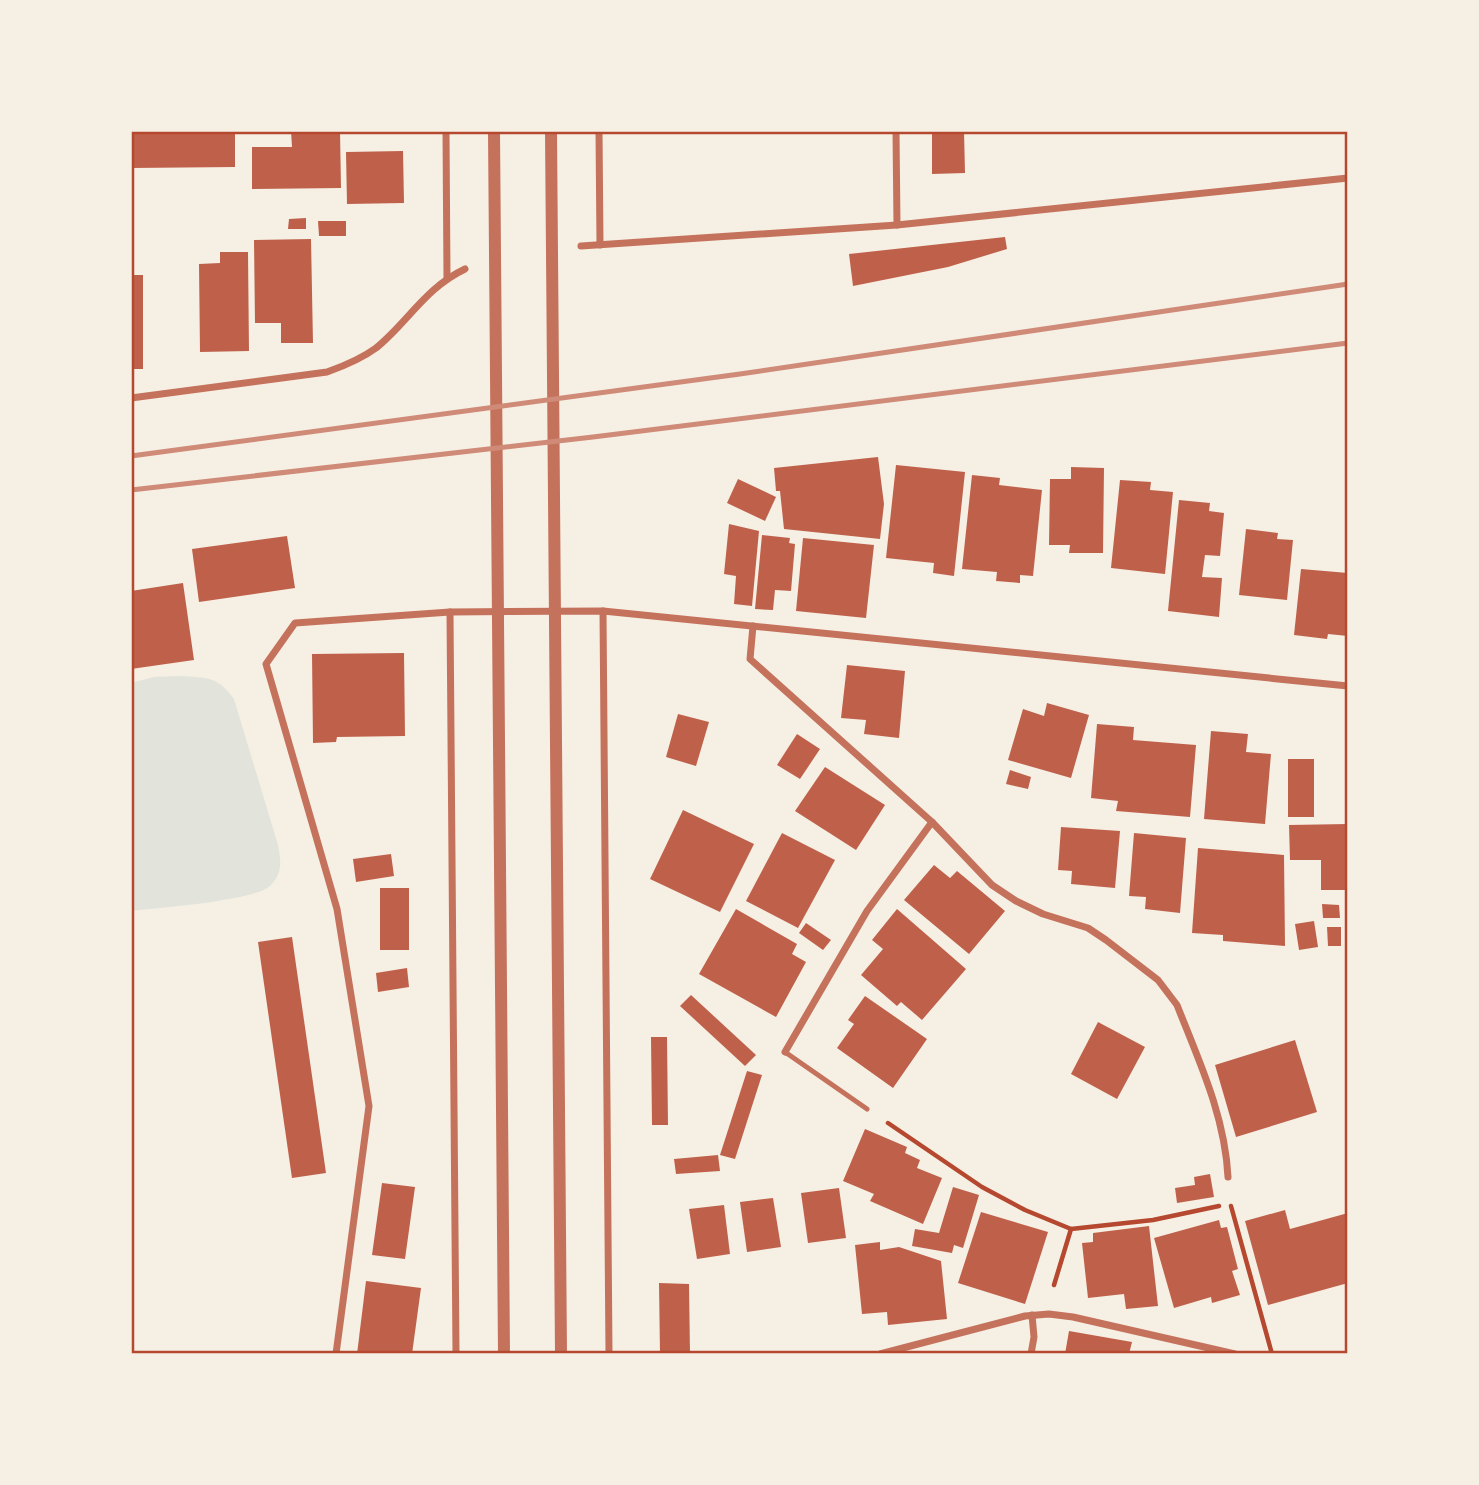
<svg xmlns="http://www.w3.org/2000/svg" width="1479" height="1485" font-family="Spectral,serif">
<rect width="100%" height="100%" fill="#f6efe4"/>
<path fill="#e2e4dc" d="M178 676C206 678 217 675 234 699L278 845C281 860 283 874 270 886 254 901 158 908 131 911V683L154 677Z"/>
<g fill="#bf614a">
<path d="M131 131H235V167L131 168Z"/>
<path d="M291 131H340L341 188 252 189V147H292Z"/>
<path d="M932 131H964L965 173 932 174Z"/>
<path d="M403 151 404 203 347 204 346 152Z"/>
<path d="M306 218V229H288L289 219Z"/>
<path d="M318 221H346V236H319Z"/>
<path d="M1005 237 1007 249 948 267 853 286 849 254Z"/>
<path d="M311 239 313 343H281V323H255L254 240Z"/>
<path d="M220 252H248L249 351 200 352 199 264 220 263Z"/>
<rect x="131" y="275" width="12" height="94"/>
<path d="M878 457 884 504 880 539 784 529 780 491H776L774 468Z"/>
<path d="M896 465 965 472 954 576 933 573 934 563 886 558Z"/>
<path d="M1071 467 1104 468 1103 553H1069L1070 545H1049L1050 479H1071Z"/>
<path d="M972 475 1000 478 999 485 1042 490 1033 576 1020 575V583L996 581 997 572 962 569Z"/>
<path d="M738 479 776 497 765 521 727 503Z"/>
<path d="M1120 480 1151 482 1150 490 1173 492 1165 574 1111 568Z"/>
<path d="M1179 500 1210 503 1209 511 1224 513 1220 556 1205 555 1202 577 1222 578 1219 617 1168 611Z"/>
<path d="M729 524 759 531 752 606 734 604 736 576 724 574Z"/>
<path d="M1246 529 1278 533 1277 539 1293 540 1287 600 1239 595Z"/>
<path d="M762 535 790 538 789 543 795 544 791 591 775 590 773 610 755 609Z"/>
<path d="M287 536 295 588 199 602 192 549Z"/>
<path d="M803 538 874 545 866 618 796 611Z"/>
<path d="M1301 569 1348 573V636L1328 634 1327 639 1294 635Z"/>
<path d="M183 583 194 660 131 669V591Z"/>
<path d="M404 653 405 736 337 737 336 742 313 743 312 654Z"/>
<path d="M847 665 905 671 899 738 864 734 866 720 841 718Z"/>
<path d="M1047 703 1089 715 1071 778 1008 760 1023 709 1044 716Z"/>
<path d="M678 714 709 722 696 766 666 757Z"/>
<path d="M1097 724 1134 727 1133 740 1196 745 1190 817 1116 811 1118 801 1091 798Z"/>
<path d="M1211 731 1248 734 1246 752 1271 754 1265 824 1204 819Z"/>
<path d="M797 734 820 749 800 779 777 765Z"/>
<rect x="1288" y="759" width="26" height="58"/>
<path d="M825 767 885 805 856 850 795 811Z"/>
<path d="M1010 770 1031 777 1028 789 1006 784Z"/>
<path d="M683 810 754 844 720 912 650 879Z"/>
<path d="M1348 824V890H1321V860H1290L1289 825Z"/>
<path d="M1061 827 1120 831 1115 888 1071 884 1072 871 1058 870Z"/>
<path d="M782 833 835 860 798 928 746 901Z"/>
<path d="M1134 833 1186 838 1180 913 1145 909 1146 897 1129 896Z"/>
<path d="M1198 848 1284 855 1285 946 1223 941V935L1192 933Z"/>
<path d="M391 854 394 876 356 882 353 859Z"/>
<path d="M934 865 950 878 957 871 1005 911 969 954 904 900Z"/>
<rect x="380" y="888" width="29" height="62"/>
<path d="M1322 904 1339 905 1340 918H1323Z"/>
<path d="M736 909 797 944 792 954 806 962 776 1017 699 974Z"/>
<path d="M897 909 966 969 922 1020 901 1002 897 1006 861 975 883 949 872 940Z"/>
<path d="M1314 921 1318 947 1299 950 1295 924Z"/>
<path d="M806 923 831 940 823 950 799 933Z"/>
<path d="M1327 927H1341V946H1328Z"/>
<path d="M292 937 326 1173 292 1178 258 942Z"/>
<path d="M407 968 409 987 378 992 376 973Z"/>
<path d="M691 995 756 1055 745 1066 680 1006Z"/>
<path d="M865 996 927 1039 893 1088 837 1048 854 1024 848 1020Z"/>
<path d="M1098 1022 1145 1047 1117 1099 1071 1074Z"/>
<path d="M651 1037H667L668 1125H652Z"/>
<path d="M1295 1040 1317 1112 1236 1137 1215 1065Z"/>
<path d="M747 1071 762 1075 735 1159 720 1155Z"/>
<path d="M865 1129 907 1147 905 1153 920 1160 917 1168 942 1178 923 1224 870 1201 874 1194 843 1181Z"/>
<path d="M718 1155 720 1171 676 1174 674 1159Z"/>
<path d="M1210 1174 1214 1197 1177 1203 1175 1188 1195 1185 1194 1177Z"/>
<path d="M382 1183 415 1187 405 1259 372 1255Z"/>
<path d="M953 1187 979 1195 963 1248 954 1245 952 1253 912 1246 915 1229 939 1233Z"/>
<path d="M839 1188 846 1238 808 1243 801 1193Z"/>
<path d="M773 1198 781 1247 747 1252 740 1202Z"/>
<path d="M724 1205 730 1254 697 1259 689 1209Z"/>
<path d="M1285 1210 1290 1229 1348 1213V1283L1268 1305 1245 1221Z"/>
<path d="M981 1212 1048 1232 1025 1304 958 1283Z"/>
<path d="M1219 1220 1221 1228 1227 1227 1238 1269 1232 1271 1240 1295 1212 1303 1211 1297 1174 1308 1154 1238Z"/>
<path d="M1149 1226 1158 1306 1126 1309 1124 1294 1088 1298 1082 1243 1093 1242V1233Z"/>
<path d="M880 1242V1250L899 1247 941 1261 947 1319 888 1325 887 1312 862 1314 855 1245Z"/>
<path d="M366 1281 421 1288 412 1354H357Z"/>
<path d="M659 1283 689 1284 690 1354H660Z"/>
<path d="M1069 1331 1132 1342 1129 1354H1065Z"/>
</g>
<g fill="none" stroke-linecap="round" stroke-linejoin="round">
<g stroke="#b5482f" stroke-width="4.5">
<path d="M888 1123 982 1187 1025 1210 1071 1229 1153 1220 1219 1206"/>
<path d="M1231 1206 1272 1354"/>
<path d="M1054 1285 1071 1229"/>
</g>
<path stroke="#c5725c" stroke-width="5" d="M785 1052 867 1109"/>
<g stroke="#c5725c" stroke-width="7">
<path d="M446 131 447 278"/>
<path d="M599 131 600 245"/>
<path d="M896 131 897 225"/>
<path d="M581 246 897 225 1348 178"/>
<path d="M131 398 327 372C344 366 361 359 376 348 408 322 425 288 465 269"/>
<path d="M603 611 609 1354"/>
<path d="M450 612 456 1354"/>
<path d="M753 626 750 659 932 822 992 885 1016 901 1043 914 1088 928 1106 940 1158 980 1177 1005C1199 1061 1225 1116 1228 1177"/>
<path d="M785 1052 867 911 932 822"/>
<path d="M336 1354 369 1106 337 909 266 664 295 623 450 612 603 611 1348 686"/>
<path d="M880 1354 1025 1316 1049 1314 1073 1317 1235 1354"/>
<path d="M1031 1354 1034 1337 1032 1315"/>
</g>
<g stroke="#c5725c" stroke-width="12">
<path d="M494 131 504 1354"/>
<path d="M551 131 561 1354"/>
</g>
<g stroke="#cf8b77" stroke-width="5">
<path d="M131 456 740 374 1348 284"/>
<path d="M131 490 593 437 1348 343"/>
</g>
</g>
<rect width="1479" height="1485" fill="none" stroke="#f6efe4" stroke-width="266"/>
<rect x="133" y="133" width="1213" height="1219" fill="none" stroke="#b5482f" stroke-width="2.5"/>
</svg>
